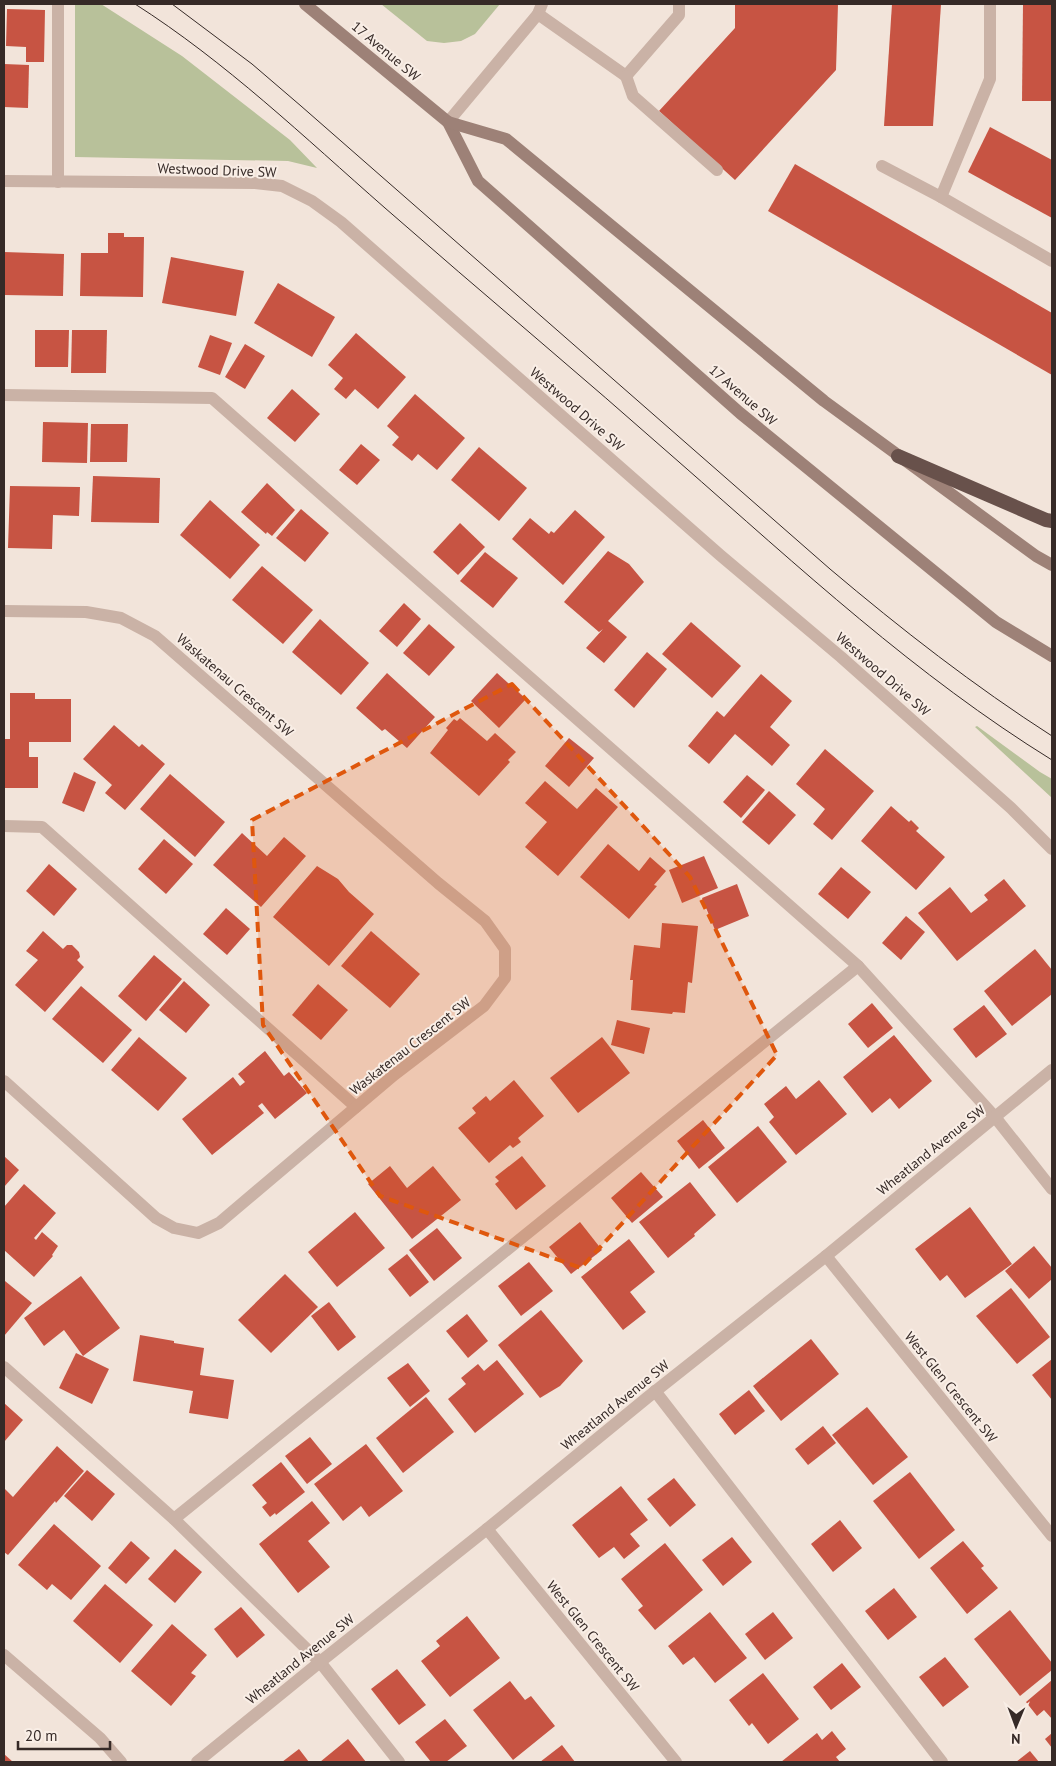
<svg xmlns="http://www.w3.org/2000/svg" width="1056" height="1766" font-family="'PT Sans',sans-serif">
<rect width="100%" height="100%" fill="#f2e4da"/>
<g fill="#b8c19a">
<path d="M75 4H101L182 56 290 140 317 168 288 161 75 157Z"/>
<path d="M381 4H500L475 34 461 41 444 43 427 41Z"/>
<path d="M977 726 1040 772 1052 779V798L975 727Z"/>
</g>
<g fill="#c75443">
<path d="M735 4H838L836 70 735 180 659 111 735 28Z"/>
<path d="M892 4H941L933 126H884Z"/>
<path d="M1023 4H1052V101H1022Z"/>
<path d="M7 9 45 10 44 62H26V47L6 46Z"/>
<path d="M4 64 29 65 28 108 4 107Z"/>
<path d="M990 127 1052 160V218L968 172Z"/>
<path d="M795 164 1052 313V375L768 211Z"/>
<path d="M108 233H124V237H144L143 297 80 296 81 253H108Z"/>
<path d="M4 252 64 254 63 296 4 295Z"/>
<path d="M171 257 244 271 236 316 162 303Z"/>
<path d="M278 283 335 317 312 357 254 323Z"/>
<path d="M35 330H69L68 367H35Z"/>
<path d="M72 330H107L106 373H71Z"/>
<path d="M356 333 406 377 378 409 355 389 346 399 334 389 343 378 328 365Z"/>
<path d="M210 335 232 343 220 375 198 367Z"/>
<path d="M245 344 265 356 245 389 225 377Z"/>
<path d="M292 389 320 414 295 442 267 418Z"/>
<path d="M415 394 465 438 437 470 418 454 412 461 392 445 399 437 387 426Z"/>
<path d="M43 422 88 423 87 463 42 462Z"/>
<path d="M91 424H128L127 462H90Z"/>
<path d="M361 444 380 460 357 485 339 470Z"/>
<path d="M479 447 527 488 499 521 451 480Z"/>
<path d="M93 476 160 478 159 523 91 522Z"/>
<path d="M267 483 295 510 272 536 267 532 266 534 241 512Z"/>
<path d="M10 486 80 487 79 516 53 515 52 549 8 548Z"/>
<path d="M210 500 260 545 230 579 180 535Z"/>
<path d="M301 509 329 533 305 562 276 538Z"/>
<path d="M575 510 605 537 563 585 512 539 530 518 549 534 551 531 554 533Z"/>
<path d="M460 523 485 547 458 575 433 552Z"/>
<path d="M608 551 629 564 644 582 608 621 627 637 604 663 586 648 603 629 599 632 564 602Z"/>
<path d="M485 552 518 578 493 608 460 581Z"/>
<path d="M262 566 313 610 283 644 232 600Z"/>
<path d="M404 603 421 619 397 647 379 631Z"/>
<path d="M320 619 369 663 341 695 292 652Z"/>
<path d="M691 622 741 666 712 698 662 654Z"/>
<path d="M429 624 455 647 429 676 403 653Z"/>
<path d="M647 652 667 669 634 708 614 690Z"/>
<path d="M387 673 435 717 407 748 385 729 382 731 356 708Z"/>
<path d="M497 673 526 699 499 728 471 701Z"/>
<path d="M761 674 792 701 770 727 790 745 772 766 735 734 709 764 688 746 717 711 724 717Z"/>
<path d="M10 693H35V699H71V742H29V757H38V788H4V739H10Z"/>
<path d="M460 718 487 741 495 733 516 752 508 760 510 762 479 796 430 753 448 730 446 728 454 719 457 721Z"/>
<path d="M114 725 139 747 142 744 165 764 125 810 105 793 112 785 83 759Z"/>
<path d="M569 738 594 758 569 787 545 766Z"/>
<path d="M825 749 874 791 832 840 813 824 825 809 796 784Z"/>
<path d="M74 772 96 782 84 812 62 803Z"/>
<path d="M170 774 225 822 195 857 140 809Z"/>
<path d="M747 775 765 790 741 818 723 802Z"/>
<path d="M545 781 577 809 596 788 618 807 558 876 525 847 547 822 525 803Z"/>
<path d="M769 791 796 815 769 845 742 822Z"/>
<path d="M891 806 909 822 911 820 919 828 916 831 945 857 916 890 861 841Z"/>
<path d="M242 833 267 856 284 837 306 856 261 907 213 865Z"/>
<path d="M164 839 193 864 166 894 138 869Z"/>
<path d="M608 844 639 871 650 857 666 871 654 885 657 886 629 919 580 877Z"/>
<path d="M704 856 718 888 682 903 669 870Z"/>
<path d="M49 864 77 889 54 916 26 891Z"/>
<path d="M317 866 338 879 349 892 374 914 329 966 273 917Z"/>
<path d="M841 867 871 892 848 919 818 894Z"/>
<path d="M1004 879 1026 906 957 961 918 913 950 887 971 913 988 900 984 895Z"/>
<path d="M737 884 749 916 715 930 702 898Z"/>
<path d="M226 908 250 929 227 955 203 934Z"/>
<path d="M906 916 925 932 901 960 882 943Z"/>
<path d="M662 923 698 926 692 983 688 982 685 1013 673 1012 672 1014 631 1010 633 980H630L634 945 660 948Z"/>
<path d="M43 931 63 949 67 945H72L79 952 80 957 77 960 84 967 45 1012 15 985 38 960 26 951Z"/>
<path d="M371 931 420 974 390 1008 341 966Z"/>
<path d="M1035 949 1052 970V994L1012 1026 984 991Z"/>
<path d="M154 955 182 979 146 1021 118 996Z"/>
<path d="M184 981 210 1005 186 1033 159 1010Z"/>
<path d="M318 984 348 1010 321 1040 292 1015Z"/>
<path d="M81 986 132 1030 103 1063 52 1019Z"/>
<path d="M872 1003 893 1028 868 1048 848 1024Z"/>
<path d="M984 1005 1007 1034 976 1058 953 1029Z"/>
<path d="M617 1020 650 1028 644 1054 611 1045Z"/>
<path d="M894 1035 932 1081 899 1109 890 1098 872 1113 843 1077Z"/>
<path d="M139 1037 187 1078 158 1111 111 1070Z"/>
<path d="M602 1037 630 1073 578 1113 550 1078Z"/>
<path d="M265 1051 284 1076 289 1072 307 1093 275 1119 262 1103 258 1106 264 1113 212 1155 182 1119 233 1077 240 1086 245 1082 238 1074Z"/>
<path d="M514 1080 544 1116 518 1138 521 1142 513 1148 510 1145 489 1163 458 1128 476 1113 472 1108 486 1096 490 1101Z"/>
<path d="M819 1080 847 1114 796 1155 769 1122 774 1117 764 1104 786 1086 796 1099Z"/>
<path d="M703 1120 725 1148 699 1169 677 1141Z"/>
<path d="M758 1126 787 1162 737 1203 708 1167Z"/>
<path d="M4 1156 19 1170 4 1187Z"/>
<path d="M522 1156 546 1186 516 1210 495 1184 499 1181 495 1177Z"/>
<path d="M390 1166 407 1188 433 1166 461 1200 412 1239 368 1184Z"/>
<path d="M641 1172 663 1197 632 1223 611 1198Z"/>
<path d="M690 1182 716 1215 694 1234 695 1236 668 1258 639 1222Z"/>
<path d="M24 1184 56 1213 34 1238 36 1240 42 1232 58 1246 52 1255 53 1256 34 1277 4 1250V1207Z"/>
<path d="M970 1207 1012 1264 965 1298 947 1275 940 1281 915 1249Z"/>
<path d="M355 1212 385 1248 337 1287 308 1252Z"/>
<path d="M580 1222 602 1250 571 1274 549 1247Z"/>
<path d="M437 1228 462 1258 434 1281 409 1250Z"/>
<path d="M629 1239 655 1272 630 1292 646 1312 623 1330 581 1277Z"/>
<path d="M1034 1246 1052 1268V1279L1029 1299 1005 1271Z"/>
<path d="M407 1254 429 1282 410 1297 388 1269Z"/>
<path d="M529 1262 553 1291 521 1316 498 1286Z"/>
<path d="M285 1274 318 1307 271 1353 238 1320Z"/>
<path d="M81 1276 120 1328 83 1356 64 1330 44 1346 24 1318Z"/>
<path d="M5 1281 32 1303 4 1336V1282Z"/>
<path d="M1011 1288 1050 1337 1017 1364 976 1316Z"/>
<path d="M329 1302 356 1337 338 1351 311 1316Z"/>
<path d="M541 1310 583 1361 560 1386 540 1398 498 1345Z"/>
<path d="M467 1314 488 1341 468 1358 446 1331Z"/>
<path d="M140 1335 174 1341V1343L204 1348 200 1375 234 1380 228 1419 189 1413 193 1391 133 1381Z"/>
<path d="M811 1339 839 1374 781 1421 753 1386Z"/>
<path d="M76 1353 109 1369 92 1404 59 1388Z"/>
<path d="M1052 1359V1400L1032 1375Z"/>
<path d="M497 1360 524 1394 475 1433 448 1399 466 1384 461 1378 478 1364 484 1371Z"/>
<path d="M408 1363 430 1391 410 1407 387 1378Z"/>
<path d="M749 1390 765 1411 735 1435 719 1414Z"/>
<path d="M426 1397 454 1432 403 1473 376 1438Z"/>
<path d="M4 1403 23 1420 4 1442Z"/>
<path d="M867 1407 908 1457 873 1485 832 1435Z"/>
<path d="M823 1426 836 1443 808 1465 795 1449Z"/>
<path d="M310 1437 332 1464 307 1484 285 1456Z"/>
<path d="M366 1444 403 1491 369 1517 361 1506 343 1521 314 1484Z"/>
<path d="M57 1446 84 1471 56 1503 55 1501 8 1555 4 1552V1488L13 1497Z"/>
<path d="M281 1462 305 1492 276 1515 275 1513 270 1517 262 1507 267 1503 252 1485Z"/>
<path d="M87 1470 115 1494 92 1521 64 1496Z"/>
<path d="M910 1472 955 1530 919 1559 873 1501Z"/>
<path d="M674 1478 696 1505 670 1527 647 1499Z"/>
<path d="M621 1486 648 1520 630 1534 640 1546 624 1559 614 1547 599 1558 572 1525Z"/>
<path d="M312 1501 330 1523 308 1541 330 1567 298 1593 259 1544Z"/>
<path d="M840 1520 862 1548 833 1572 811 1544Z"/>
<path d="M54 1524 101 1566 71 1600 52 1584 47 1590 18 1565Z"/>
<path d="M732 1537 752 1562 723 1586 702 1560Z"/>
<path d="M131 1541 150 1558 126 1584 108 1568Z"/>
<path d="M963 1541 984 1566 981 1568 998 1588 967 1614 930 1568Z"/>
<path d="M665 1543 703 1590 655 1630 638 1610 643 1606 621 1579Z"/>
<path d="M175 1549 202 1572 175 1603 148 1579Z"/>
<path d="M105 1584 153 1625 120 1663 73 1621Z"/>
<path d="M894 1588 917 1617 888 1640 865 1611Z"/>
<path d="M241 1607 265 1635 237 1658 214 1629Z"/>
<path d="M1010 1610 1052 1663V1670L1020 1696 974 1639Z"/>
<path d="M710 1612 747 1658 715 1683 694 1657 683 1665 668 1646Z"/>
<path d="M773 1612 793 1638 765 1660 745 1634Z"/>
<path d="M467 1616 500 1658 450 1697 421 1661 440 1646 436 1641Z"/>
<path d="M172 1624 207 1655 191 1673 196 1676 171 1706 131 1671Z"/>
<path d="M945 1657 969 1687 943 1707 919 1677Z"/>
<path d="M842 1663 861 1687 831 1710 813 1687Z"/>
<path d="M397 1669 426 1705 399 1725 371 1689Z"/>
<path d="M763 1673 799 1719 768 1744 752 1723 749 1726 729 1700Z"/>
<path d="M1052 1680V1719L1044 1710 1037 1716 1026 1702Z"/>
<path d="M510 1681 525 1700 531 1696 555 1726 513 1760 473 1710Z"/>
<path d="M445 1719 467 1746 446 1762H431L415 1742Z"/>
<path d="M832 1731 846 1749 836 1757 840 1762H781L817 1733 822 1740Z"/>
<path d="M1052 1733V1748L1045 1739Z"/>
<path d="M348 1739 366 1762H320Z"/>
<path d="M562 1745 575 1762H540Z"/>
<path d="M299 1749 309 1762H282Z"/>
<path d="M1030 1751 1039 1762H1016Z"/>
<path d="M4 1754 13 1762H4Z"/>
</g>
<g fill="none" stroke-linecap="round" stroke-linejoin="round">
<g stroke="#cab2a6" stroke-width="12">
<path d="M58 4V182"/>
<path d="M538 14 626 76 679 15V4"/>
<path d="M626 76 633 96 717 170"/>
<path d="M882 166 941 197 1052 261"/>
<path d="M941 197 990 79V4"/>
<path d="M4 395 212 398 858 966 995 1117 1052 1189"/>
<path d="M4 826 42 827 356 1107"/>
<path d="M4 1367 174 1519 320 1662 399 1762"/>
<path d="M655 1391 942 1762"/>
<path d="M174 1519 858 966"/>
</g>
<g stroke="#cab2a6" stroke-width="12">
<path d="M448 122 538 14 542 4"/>
<path d="M4 181 255 183 282 186 312 201 341 222 720 555 841 657 1011 808 1052 849"/>
<path d="M4 611 86 612 121 618 155 636 438 883 485 921 505 949V978L484 1006 394 1075 219 1223 198 1233 174 1228 156 1218 4 1081"/>
<path d="M826 1256 1052 1536"/>
<path d="M487 1529 676 1762"/>
<path d="M4 1655 100 1738 121 1762"/>
<path d="M197 1762 320 1662 487 1529 648 1397 826 1256 1052 1070"/>
</g>
<g stroke="#9d8177" stroke-width="12">
<path d="M305 4 448 122 478 181 740 413 996 622 1052 656"/>
<path d="M448 122 506 139 824 401 1036 556 1052 565"/>
</g>
<path stroke="#68514b" stroke-width="14" d="M898 456 1046 520 1052 521"/>
<g stroke="#362a27" stroke-width="1">
<path d="M135 4C226 62 304 137 385 208 482 293 582 376 679 462 799 567 916 676 1052 760"/>
<path d="M172 4 252 64 301 106 830 569C901 629 974 686 1052 736"/>
</g>
</g>
<path fill="#df570d" fill-opacity="0.2" stroke="#df570d" stroke-width="4" stroke-dasharray="10 6" stroke-linejoin="round" d="M512 684 690 877 777 1055 581 1268 380 1196 263 1025 252 820Z"/>
<g text-anchor="middle" stroke-width="4" stroke-linejoin="round" paint-order="stroke">
<g font-size="14" fill="#362a27" stroke="#f9eee6">
<text transform="translate(386 51) rotate(40)" y="5">17 Avenue SW</text>
<text transform="translate(217 170) rotate(2)" y="5">Westwood Drive SW</text>
<text transform="translate(743 395) rotate(41)" y="5">17 Avenue SW</text>
<text transform="translate(577 409) rotate(41)" y="5">Westwood Drive SW</text>
<text transform="translate(883 674) rotate(41)" y="5">Westwood Drive SW</text>
<text transform="translate(235 685) rotate(41)" y="5">Waskatenau Crescent SW</text>
<text transform="translate(410 1046) rotate(-38)" y="5">Waskatenau Crescent SW</text>
<text transform="translate(931 1150) rotate(-39)" y="5">Wheatland Avenue SW</text>
<text transform="translate(951 1387) rotate(51)" y="5">West Glen Crescent SW</text>
<text transform="translate(615 1405) rotate(-39)" y="5">Wheatland Avenue SW</text>
<text transform="translate(593 1636) rotate(51)" y="5">West Glen Crescent SW</text>
<text transform="translate(300 1659) rotate(-39)" y="5">Wheatland Avenue SW</text>
</g>
</g>
<rect width="1056" height="1766" fill="none" stroke="#362a27" stroke-width="10"/>
<g transform="translate(1016 1726) rotate(181)" stroke="#f9eee6" stroke-width="4" paint-order="stroke">
<path d="M0-4L9 19L0 12L-9 19Z" fill="#362a27"/>
<text y="-8" font-size="14" font-weight="bold" text-anchor="middle" fill="#362a27">N</text>
</g>
<path d="M18 1741v8h92v-8" fill="none" stroke="#362a27" stroke-width="2.5"/>
<text x="25" y="1741" font-size="15" fill="#362a27" stroke="#f9eee6" stroke-width="4" paint-order="stroke">20 m</text>
</svg>
